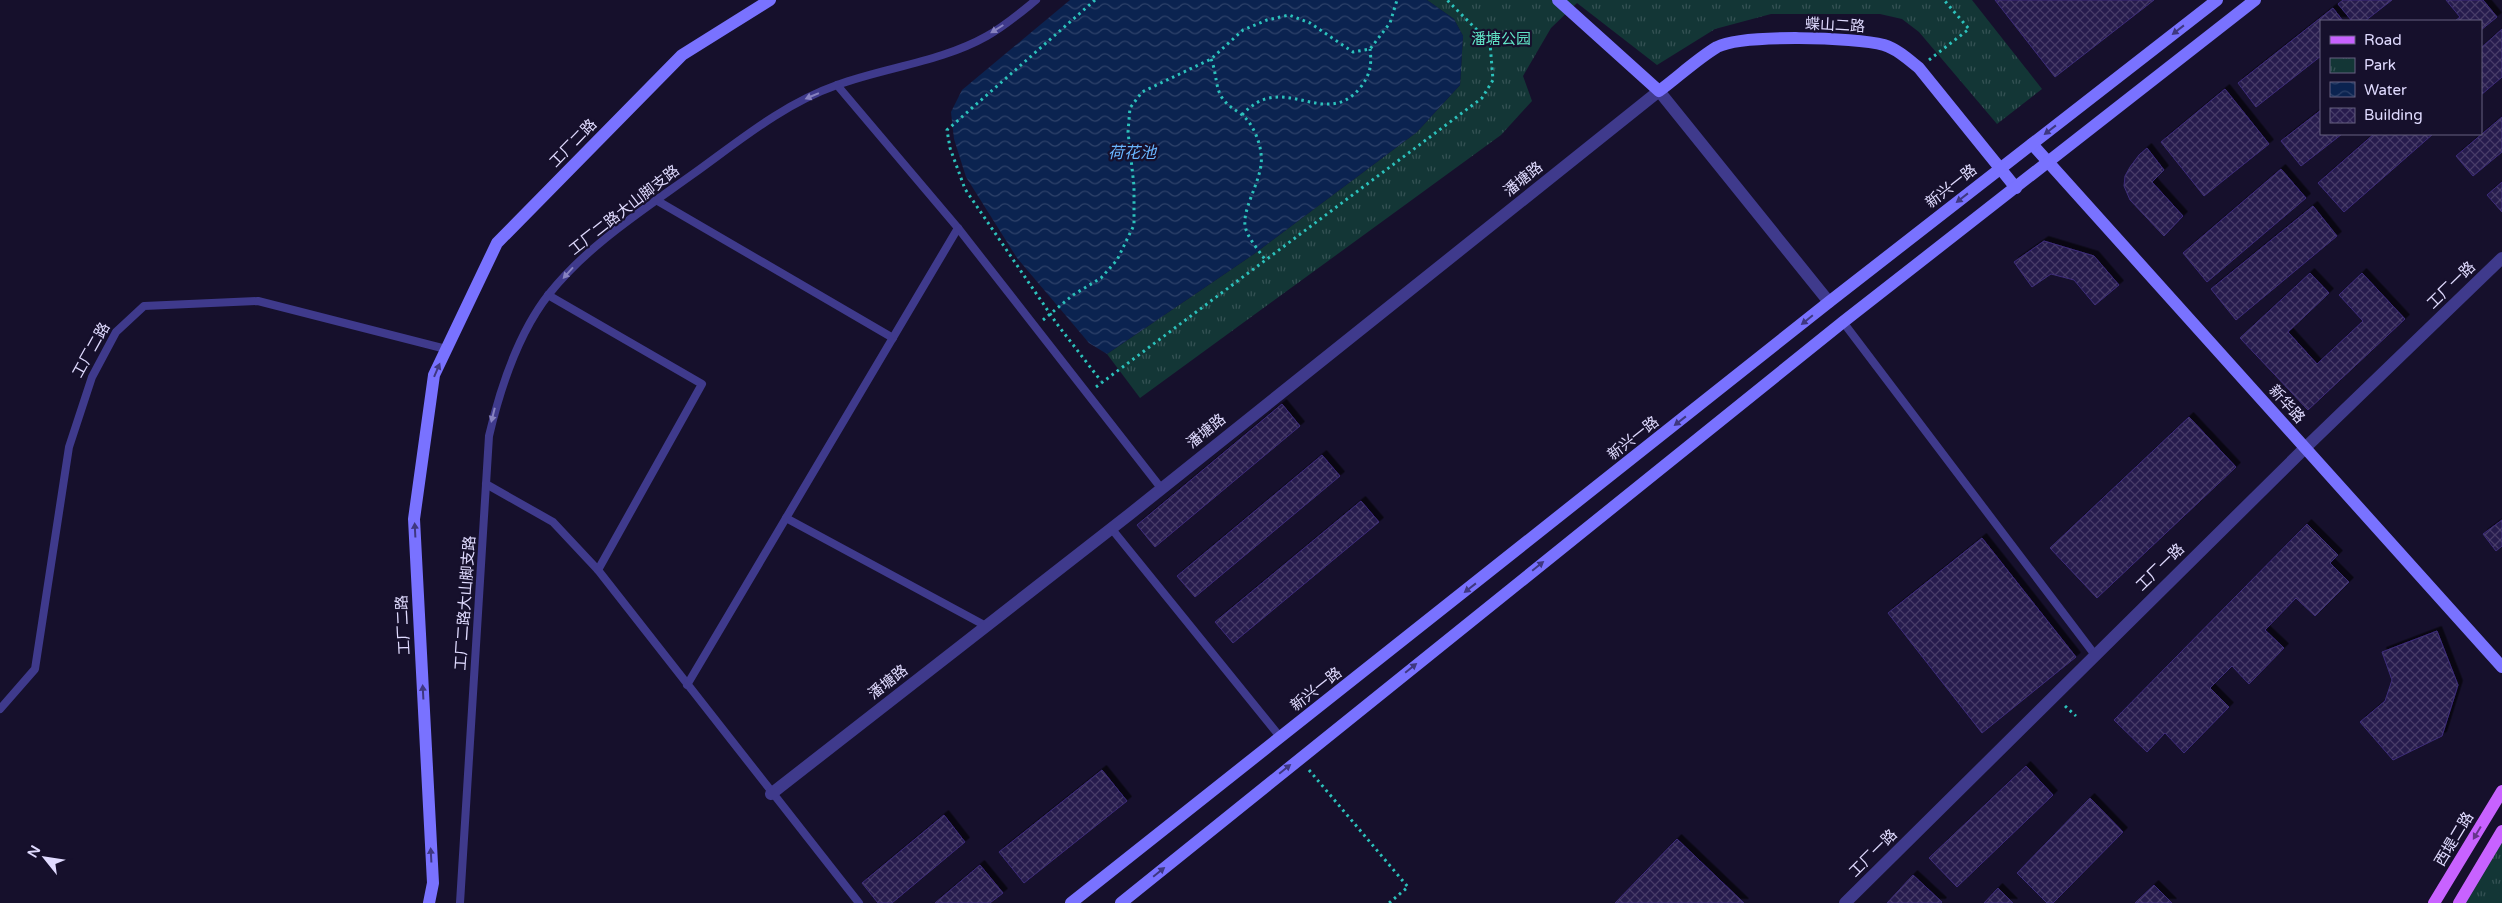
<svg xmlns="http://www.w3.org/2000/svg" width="2502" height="903" font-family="'Varela Round','Noto Sans SC',sans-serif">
<defs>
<pattern id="park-tufts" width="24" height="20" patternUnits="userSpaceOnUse" patternTransform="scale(1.25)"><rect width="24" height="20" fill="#133636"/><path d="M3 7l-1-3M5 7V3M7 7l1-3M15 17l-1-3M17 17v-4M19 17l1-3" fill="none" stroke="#355254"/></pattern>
<pattern id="water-waves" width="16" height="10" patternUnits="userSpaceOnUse" patternTransform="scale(1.25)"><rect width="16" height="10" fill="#0b2350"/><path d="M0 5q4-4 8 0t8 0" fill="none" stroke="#2e426a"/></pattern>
<pattern id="building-cross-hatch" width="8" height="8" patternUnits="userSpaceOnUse" patternTransform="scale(1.25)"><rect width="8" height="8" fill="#271b4d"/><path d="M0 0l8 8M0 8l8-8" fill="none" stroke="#463c68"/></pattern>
<filter id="shadow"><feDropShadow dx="4.5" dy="-4.5" stdDeviation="0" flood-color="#0009"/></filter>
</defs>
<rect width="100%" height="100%" fill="#16102c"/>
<g fill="url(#park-tufts)">
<path d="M1427 0H1972L2042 89 1997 124 1919 32 1902 19 1880 14H1771L1715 29 1657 65 1577 3 1551 28 1523 76 1532 101 1501 135 1140 398 1107 354 1254 254 1417 132 1460 85 1463 36 1454 19Z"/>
<path d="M2502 831V903H2459Z"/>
</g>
<path fill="url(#water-waves)" d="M1070 0H1427L1454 19 1463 36 1460 85 1417 132 1254 254 1107 354 1089 343 1017 258 966 177 954 139 951 112 962 90Z"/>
<g fill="url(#building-cross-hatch)" stroke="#3e2d7a" filter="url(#shadow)">
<path d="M1995 0H2154L2055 77Z"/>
<path d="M2343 0H2392L2365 21H2352L2338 4Z"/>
<path d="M2446 0H2483L2497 17 2481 30V21H2455L2460 17Z"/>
<path d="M2333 8 2343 21H2321V56L2256 107 2238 83Z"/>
<path d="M2502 29V77L2481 95V48Z"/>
<path d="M2225 89 2269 144 2204 196 2161 142Z"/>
<path d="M2321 110V134H2342L2301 166 2281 141Z"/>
<path d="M2502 117V152L2473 176 2456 156Z"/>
<path d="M2374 134H2433L2344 212 2318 183Z"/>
<path d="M2147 148 2164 170 2152 182 2183 216 2164 236 2130 200 2124 186 2125 176 2130 167 2139 155Z"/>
<path d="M2281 169 2306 198 2207 282 2183 253Z"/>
<path d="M2502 182V212L2487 195Z"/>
<path d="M2313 206 2337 236 2236 320 2211 289Z"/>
<path d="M2044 241 2094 256 2119 285 2095 305 2074 280 2051 274 2032 287 2014 262Z"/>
<path d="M2310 273 2329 293 2288 332 2317 364 2363 321 2339 295 2362 273 2405 319 2308 410 2240 338Z"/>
<path d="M1282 404 1300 426 1155 547 1137 525Z"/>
<path d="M2189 417 2236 467 2097 598 2050 548Z"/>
<path d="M1322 455 1340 476 1195 597 1177 576Z"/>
<path d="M1361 501 1379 522 1233 643 1215 622Z"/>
<path d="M2502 520V546L2496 551 2483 534Z"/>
<path d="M2307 524 2338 555 2330 563 2349 582 2315 616 2296 598 2265 630 2284 648 2249 684 2232 666 2210 688 2229 707 2184 753 2165 733 2147 752 2114 720Z"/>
<path d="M1982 538 2076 657 1982 733 1888 613Z"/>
<path d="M2437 631 2458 685 2442 736 2393 760 2360 722 2385 701 2392 680 2382 652Z"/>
<path d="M2026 766 2053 795 1957 887 1929 858Z"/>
<path d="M1102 770 1127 801 1024 883 999 852Z"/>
<path d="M2090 798 2123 832 2053 903H2047L2017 873Z"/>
<path d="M944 815 965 842 892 903H878L862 883Z"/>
<path d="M1677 839 1744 903H1615Z"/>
<path d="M980 865 1003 893 990 903H935Z"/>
<path d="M1913 875 1942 902 1941 903H1887Z"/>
<path d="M2154 885 2172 903H2135Z"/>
<path d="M1998 888 2013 903H1984Z"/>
</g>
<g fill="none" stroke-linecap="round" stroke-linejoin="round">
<g stroke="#2cc2bc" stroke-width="3" stroke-dasharray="2.5 4" stroke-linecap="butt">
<path d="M1095 0 947 130 950 148 965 189 1057 324 1101 381"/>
<path d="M1211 59C1217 73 1215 89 1223 99 1228 106 1234 109 1241 114 1252 122 1260 141 1261 154 1265 179 1237 213 1247 232 1251 242 1260 252 1266 261"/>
<path d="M1929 60 1969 29 1944 0"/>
<path d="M1242 115C1283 69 1324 131 1360 88 1370 75 1372 66 1370 49"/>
<path d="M1043 320 1073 295 1101 278 1117 260 1134 225V186L1128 132 1130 108 1142 92 1211 59 1243 30 1267 20 1289 15 1310 23 1353 52 1370 49 1390 23 1397 0"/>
<path d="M1096 387 1482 98 1493 80 1490 43 1447 0"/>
<path d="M2065 706 2076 716"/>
<path d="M1309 770 1408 887 1389 903"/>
</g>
<g stroke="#3f3a8c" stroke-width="8">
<path d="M837 85 958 228 1161 488"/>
<path d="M656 200 893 338"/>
<path d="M548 295 702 384 598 570"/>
<path d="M1843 322 2095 655"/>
<path d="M486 484 553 522 598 570 859 903"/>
<path d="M786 518 986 626"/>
<path d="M1111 528 1281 738"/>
<path d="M687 685 958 228"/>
<path d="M0 709 35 669 69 447 92 377 116 332 144 306 258 301 446 349"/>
<path d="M460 903 489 436C500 389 519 332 549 294 588 245 643 210 693 174 739 141 783 104 837 85 886 67 941 62 987 36 1005 26 1020 13 1036 0"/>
</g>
<g stroke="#3f3a8c" stroke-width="12">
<path d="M771 794 1130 514 1659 91 1829 302"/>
<path d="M1845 903 2305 448 2502 258"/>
</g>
<g stroke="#7972ff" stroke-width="12">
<path d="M1558 0 1659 91C1678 77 1697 59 1717 47 1743 34 1854 37 1884 45 1897 49 1908 59 1919 68L2016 188"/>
<path d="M2032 144 2502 667"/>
<path d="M429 903 433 883 414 519 434 375 497 243 682 55 770 0"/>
<path d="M1071 903 1829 302 2217 0"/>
<path d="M1121 903 1843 322 2255 0"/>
</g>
<g stroke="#c862ff" stroke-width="12">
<path d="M2434 903 2502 791"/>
<path d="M2459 903 2502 831"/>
</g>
</g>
<defs><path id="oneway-solid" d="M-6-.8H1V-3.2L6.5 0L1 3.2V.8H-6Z" transform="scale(1.25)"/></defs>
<g fill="#8782c0">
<use href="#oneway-solid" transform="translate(997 29) rotate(148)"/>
<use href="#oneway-solid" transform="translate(812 96) rotate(157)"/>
<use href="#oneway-solid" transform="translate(568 273) rotate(132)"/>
<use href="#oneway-solid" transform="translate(493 415) rotate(104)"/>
</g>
<g fill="#3e3780">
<use href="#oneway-solid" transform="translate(2178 30) rotate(142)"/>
<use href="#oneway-solid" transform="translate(2050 130) rotate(142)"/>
<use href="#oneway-solid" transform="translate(1962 198) rotate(142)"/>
<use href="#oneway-solid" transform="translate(1807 320) rotate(141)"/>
<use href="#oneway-solid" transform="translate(437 370) rotate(-67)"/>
<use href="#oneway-solid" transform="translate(1680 421) rotate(142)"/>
<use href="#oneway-solid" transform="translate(415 530) rotate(-93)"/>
<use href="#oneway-solid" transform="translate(1538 566) rotate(-39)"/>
<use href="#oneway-solid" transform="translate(1470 588) rotate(142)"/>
<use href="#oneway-solid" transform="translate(1411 668) rotate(-39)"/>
<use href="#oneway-solid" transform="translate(423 692) rotate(-93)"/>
<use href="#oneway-solid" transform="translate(1285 769) rotate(-39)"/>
<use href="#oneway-solid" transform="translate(431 855) rotate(-93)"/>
<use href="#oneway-solid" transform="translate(1159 872) rotate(-39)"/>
</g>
<use fill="#66358b" href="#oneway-solid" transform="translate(2477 833) rotate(121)"/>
<g text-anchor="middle" stroke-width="4.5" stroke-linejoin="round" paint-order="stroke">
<g font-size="15" fill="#e0dbff" stroke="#16102c">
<text transform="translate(1835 25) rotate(3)" y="5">蝶山二路</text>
<text transform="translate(573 143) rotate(-46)" y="5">工厂二路</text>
<text transform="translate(1523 179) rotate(-39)" y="5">潘塘路</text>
<text transform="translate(1951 186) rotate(-38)" y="5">新兴一路</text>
<text transform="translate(624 210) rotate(-38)" y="5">工厂二路大山脚支路</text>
<text transform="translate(2451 285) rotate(-44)" y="5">工厂一路</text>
<text transform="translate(91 350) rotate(-61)" y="5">工厂二路</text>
<text transform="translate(2287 404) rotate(48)" y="5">新华路</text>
<text transform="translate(1206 431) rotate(-39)" y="5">潘塘路</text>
<text transform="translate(1633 438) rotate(-38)" y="5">新兴一路</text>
<text transform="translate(2160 567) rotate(-44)" y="5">工厂一路</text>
<text transform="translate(465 603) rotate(-86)" y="5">工厂二路大山脚支路</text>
<text transform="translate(403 625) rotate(-93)" y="5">工厂二路</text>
<text transform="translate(888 682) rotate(-38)" y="5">潘塘路</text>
<text transform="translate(1316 689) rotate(-38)" y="5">新兴一路</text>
<text transform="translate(2454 839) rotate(-59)" y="5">西堤二路</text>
<text transform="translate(1873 853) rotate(-45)" y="5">工厂一路</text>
</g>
<g font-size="15" fill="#61e5c7" stroke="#16102c">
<text x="1501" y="44">潘塘公园</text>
</g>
<g font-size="16" font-style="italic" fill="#69b6ff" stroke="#16102c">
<text x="1132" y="158">荷花池</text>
</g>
</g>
<rect x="2320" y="20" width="162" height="115" fill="#16102c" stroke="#676180"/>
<rect x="2330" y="36" width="25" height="8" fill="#c862ff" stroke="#676180"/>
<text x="2364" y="45" font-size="15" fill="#e0dbff">Road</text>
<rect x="2330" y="58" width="25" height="15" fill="url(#park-tufts)" stroke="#676180"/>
<text x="2364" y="70" font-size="15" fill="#e0dbff">Park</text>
<rect x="2330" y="82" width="25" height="15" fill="url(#water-waves)" stroke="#676180"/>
<text x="2364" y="95" font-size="15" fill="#e0dbff">Water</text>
<rect x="2330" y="108" width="25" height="15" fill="url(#building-cross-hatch)" stroke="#676180"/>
<text x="2364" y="120" font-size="15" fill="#e0dbff">Building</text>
<g transform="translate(45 858) rotate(300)" stroke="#16102c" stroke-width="4" paint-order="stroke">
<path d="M0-4L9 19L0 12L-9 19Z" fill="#e0dbff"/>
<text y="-8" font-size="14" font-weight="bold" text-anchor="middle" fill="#e0dbff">N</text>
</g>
</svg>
